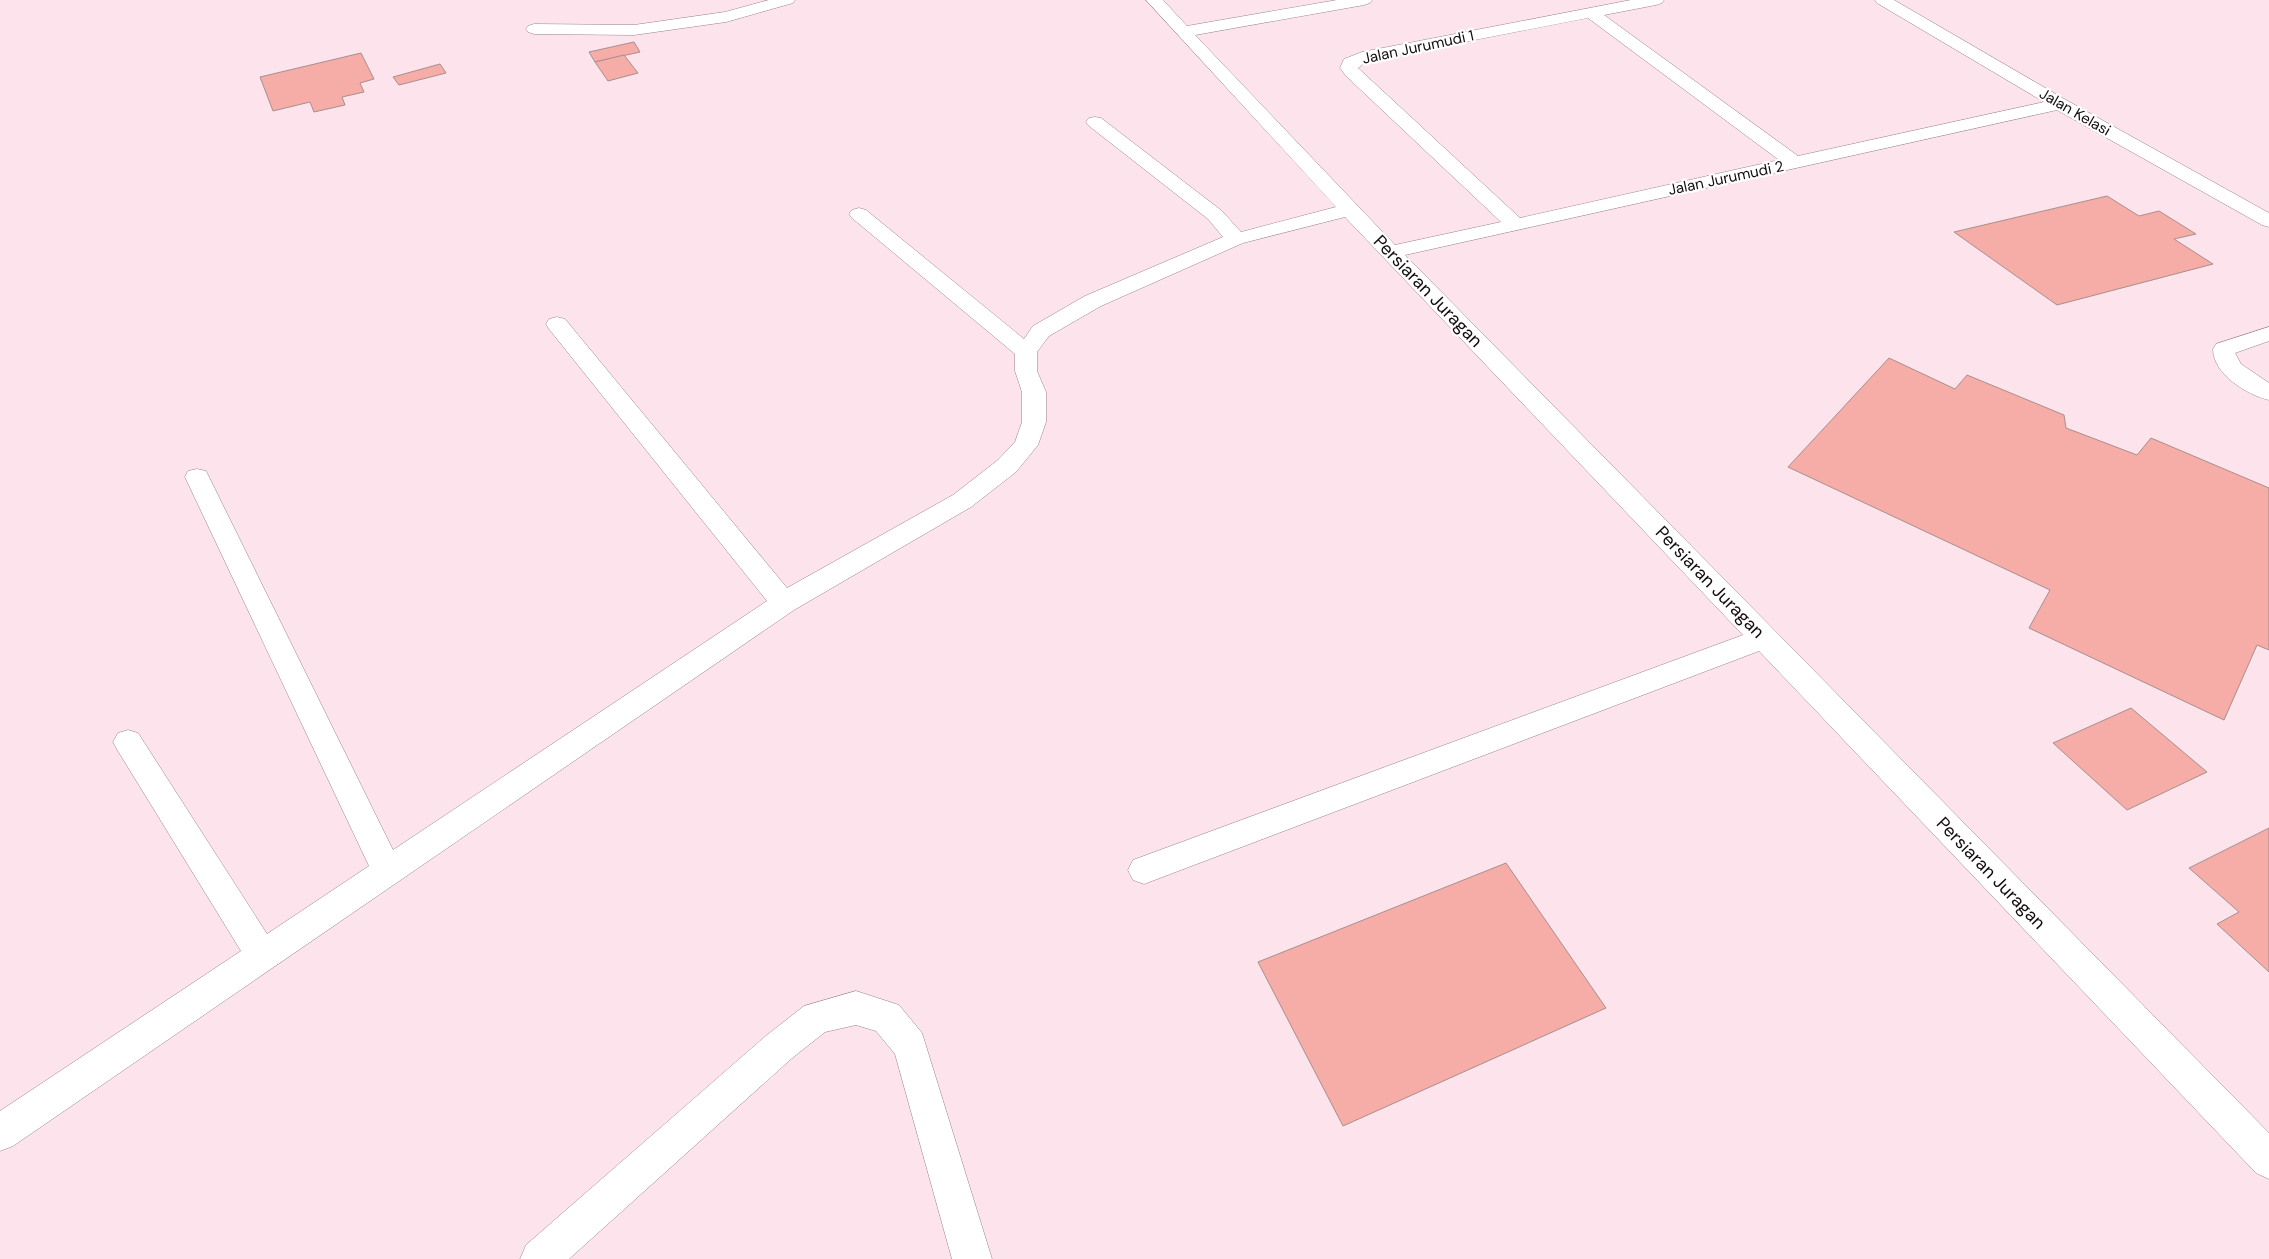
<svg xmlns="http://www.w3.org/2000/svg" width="2269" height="1259" font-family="'DM Sans',sans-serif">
<rect width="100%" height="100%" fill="#fce3ec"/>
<g fill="#f6aca7" stroke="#a78f8d">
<path d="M634 42 640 52 595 62 589 52Z"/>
<path d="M361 53 374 79 360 83 364 92 342 97 345 105 314 112 310 102 273 111 260 77Z"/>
<path d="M624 55 638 73 608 81 595 62Z"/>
<path d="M440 64 446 73 399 85 393 77Z"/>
<path d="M2107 196 2139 216 2159 211 2196 234 2174 239 2213 264 2057 305 1954 232Z"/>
<path d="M1889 358 1955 389 1967 375 2064 415 2066 428 2137 455 2151 438 2269 488V650L2257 645 2224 720 2029 628 2050 590 1788 467Z"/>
<path d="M2131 708 2207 772 2127 810 2053 743Z"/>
<path d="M2269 828V972L2217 924 2239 912 2189 868Z"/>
<path d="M1506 863 1606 1008 1343 1126 1258 962Z"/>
</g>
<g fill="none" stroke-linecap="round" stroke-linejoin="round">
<defs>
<g id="minor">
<path d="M769 0H795L793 3 726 22 634 35 534 34 528 32 526 29 528 26 534 24 634 25 725 12Z"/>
<path d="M1146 0H1163L1187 26 1337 0H1372L1370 3 1364 5 1195 35 1395 245 1501 222 1346 76 1340 68 1344 59 1362 52 1631 0H1664L1662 3 1656 5 1604 15 1798 156 2044 102 1877 3 1875 0H1894L2066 100 2269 213V227L2262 225 2057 110 1405 255 2269 1133V1179L2256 1173 1759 651 1144 884 1133 880 1128 870 1133 860 1743 635 1345 217 1243 243 1101 306 1049 336 1037 352V371L1046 392V422L1038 445 1016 472 971 507 794 610 13 1146 0 1151V1111L241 951 118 751 113 742 118 733 128 730 138 733 267 934 369 866 185 477 188 471 197 469 206 471 209 477 393 850 767 601 549 329 546 324 549 319 557 317 565 319 787 588 953 495 998 460 1015 442 1022 422V392L1015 371V354L852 218 849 214 852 210 859 208 866 210 1024 339 1033 326 1085 296 1223 237 1208 219 1089 126 1086 122 1089 118 1095 117 1101 118 1222 211 1241 232 1336 207ZM1588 18 1779 160 1520 218 1358 68 1367 61Z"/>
<path d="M2269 327V341L2235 353 2241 364 2269 383V400C2247 395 2213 374 2213 349L2216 344Z"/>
<path d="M856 991 899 1005 922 1033 992 1259H952L895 1054 876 1031 856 1025 825 1032 791 1059 569 1259H520L526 1245 767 1035 804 1006Z"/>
</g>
</defs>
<use href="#minor" stroke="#9a838c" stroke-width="1"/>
<use href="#minor" fill="#fff" fill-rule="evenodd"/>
</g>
<g text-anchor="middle" stroke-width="4.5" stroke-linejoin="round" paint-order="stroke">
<g font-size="15" fill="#130b0e" stroke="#fff">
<text transform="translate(1418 47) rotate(-12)" y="5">Jalan Jurumudi 1</text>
<text transform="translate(2075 112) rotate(30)" y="5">Jalan Kelasi</text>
<text transform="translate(1726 178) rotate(-12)" y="5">Jalan Jurumudi 2</text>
</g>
<g font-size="18" fill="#130b0e" stroke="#fff">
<text transform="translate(1428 291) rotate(46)" y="6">Persiaran Juragan</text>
<text transform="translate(1710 582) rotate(46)" y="6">Persiaran Juragan</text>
<text transform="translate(1991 873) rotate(46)" y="6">Persiaran Juragan</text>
</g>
</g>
</svg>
